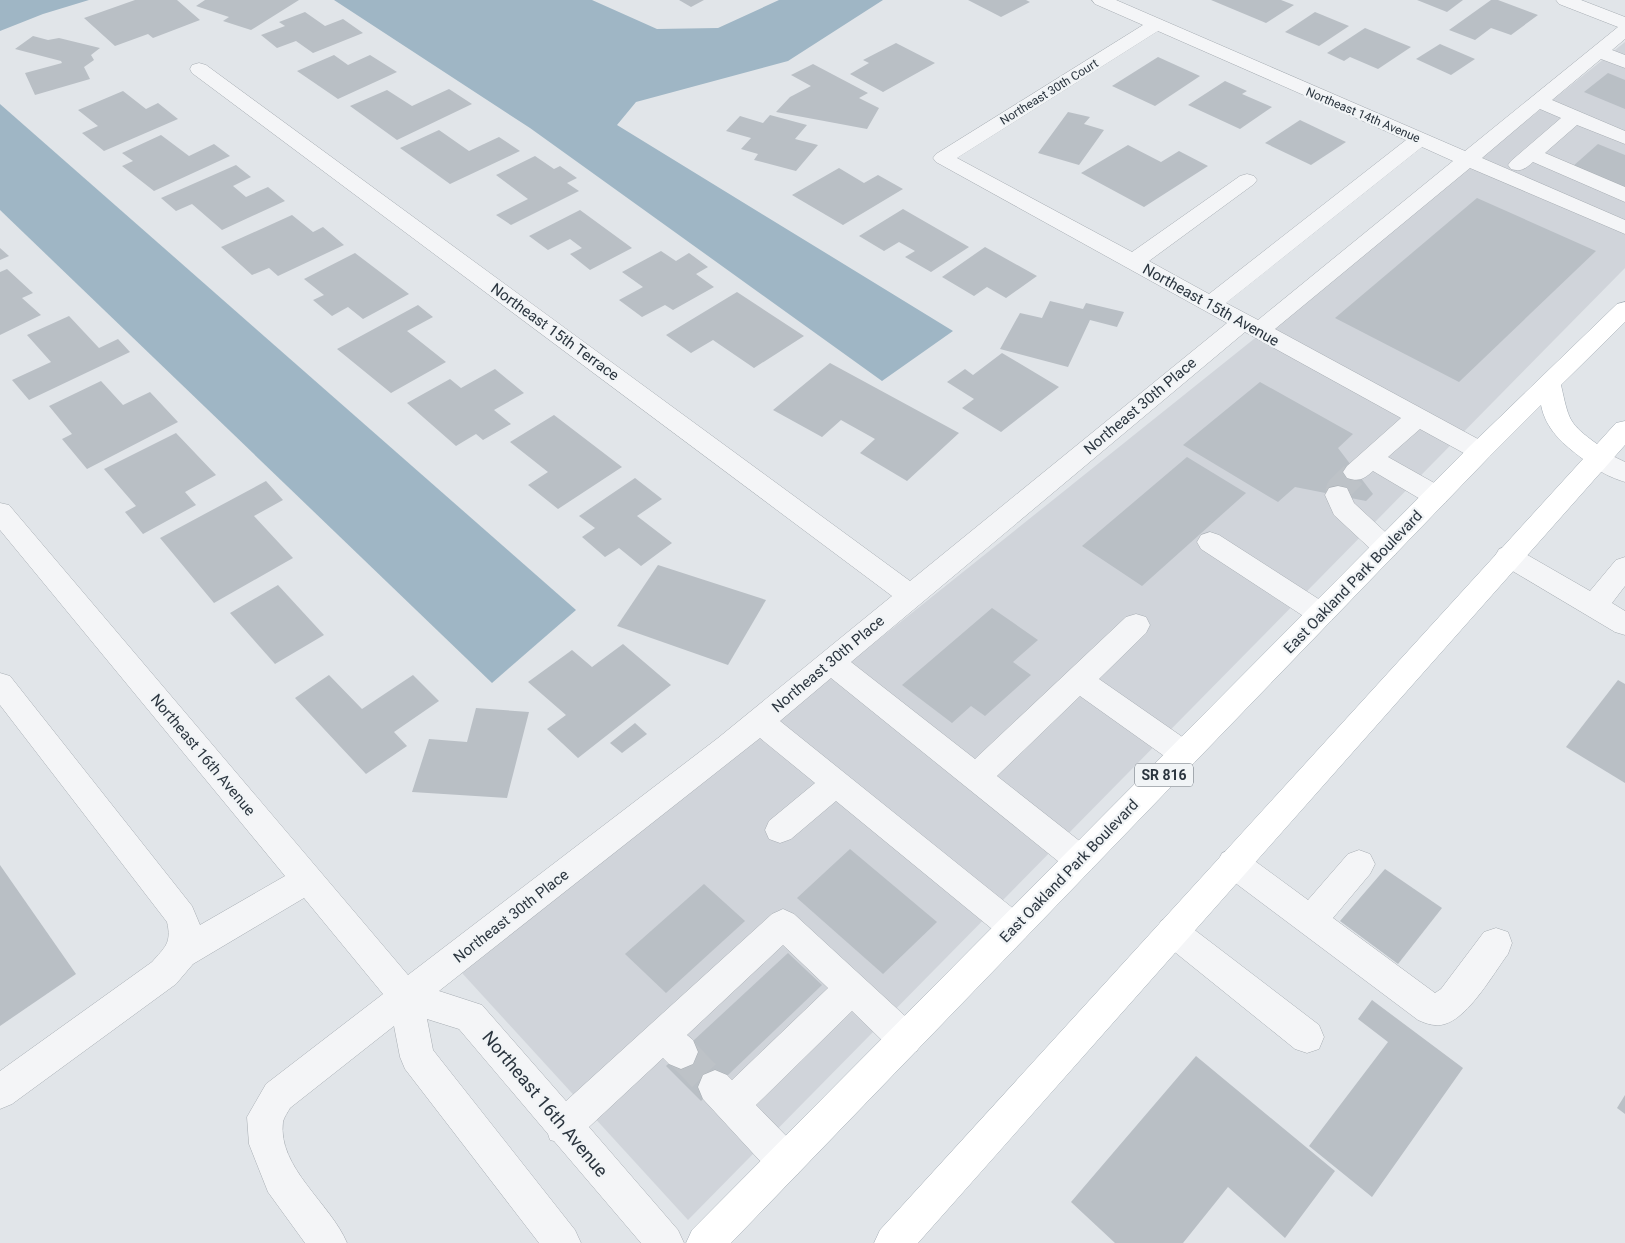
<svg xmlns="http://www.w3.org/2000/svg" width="1625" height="1243" font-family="Roboto,sans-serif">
<rect width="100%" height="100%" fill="#e1e5e9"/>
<path fill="#d0d4da" d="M1625 42V268L688 1220 462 973Z"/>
<g fill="#9fb6c5">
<path d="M0 0H89L43 14 0 31Z"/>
<path d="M334 0H592L657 29 718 28 779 0H883L788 61 636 102 617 125 953 331 882 381 530 128Z"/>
<path d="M0 104 576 610 492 683 0 210Z"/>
</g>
<g fill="#b9bfc5">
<path d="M135 0H177L200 20 153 38 148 34 115 46 84 18Z"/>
<path d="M205 0H299L251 30 223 21 229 17 196 6Z"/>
<path d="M679 0H704L691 7Z"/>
<path d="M968 0H1026L1030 2 1001 17Z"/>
<path d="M1211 0H1281L1294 5 1266 23Z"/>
<path d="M1417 0H1463L1447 12Z"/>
<path d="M1491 0H1498L1538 15 1511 35 1491 28 1475 40 1449 30Z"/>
<path d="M305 12 325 26 343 19 363 33 313 53 296 41 277 48 261 35 285 26 279 22Z"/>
<path d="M1315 12 1349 26 1319 46 1285 32Z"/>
<path d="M1365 28 1411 47 1378 69 1350 57 1344 61 1327 53Z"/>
<path d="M33 36 48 40 59 38 100 48 91 55 94 60 84 67 90 79 35 95 25 73 62 63 61 61 15 49Z"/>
<path d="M896 43 935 63 883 92 850 74 869 63 863 60Z"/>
<path d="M1440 44 1475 59 1451 75 1416 59Z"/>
<path d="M334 55 348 65 370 55 397 72 338 99 297 71Z"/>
<path d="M1158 57 1200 76 1155 106 1112 86Z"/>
<path d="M813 64 868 93 859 98 879 108 867 129 776 112 790 97 811 86 791 75Z"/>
<path d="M1608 73 1625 80V109L1584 92Z"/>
<path d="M1225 81 1247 91 1242 94 1272 107 1240 129 1188 105Z"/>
<path d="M449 89 472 104 397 140 350 106 387 90 412 106Z"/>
<path d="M123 91 146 109 158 103 178 119 104 151 82 133 98 126 78 110Z"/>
<path d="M1068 112 1090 117 1084 124 1104 130 1079 165 1038 153Z"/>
<path d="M770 115 807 125 795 139 818 145 796 171 754 160 758 154 741 149 751 138 726 131 740 116 763 123Z"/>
<path d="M1300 120 1346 142 1311 165 1265 143Z"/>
<path d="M439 130 469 151 499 137 520 151 450 184 400 148Z"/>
<path d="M161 135 189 156 214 144 230 156 154 191 122 166 133 161 122 153Z"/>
<path d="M1598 144 1625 155V190L1572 167Z"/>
<path d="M1128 145 1161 162 1179 151 1208 166 1144 207 1081 173Z"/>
<path d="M535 156 554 169 560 166 577 178 567 183 579 191 511 225 496 215 528 199 496 175Z"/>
<path d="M236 165 251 177 233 186 246 197 268 187 285 201 222 230 192 204 176 211 161 198Z"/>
<path d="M839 168 864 183 878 175 903 189 843 225 792 195Z"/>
<path d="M1477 198 1596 251 1459 382 1335 318Z"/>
<path d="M903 209 969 247 931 272 905 257 915 251 899 242 884 251 859 236Z"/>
<path d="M580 210 632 248 590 270 570 254 582 248 570 239 548 250 529 236Z"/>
<path d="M292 215 313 232 323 227 344 245 278 276 269 268 252 275 221 247Z"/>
<path d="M985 247 1037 276 1006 298 987 287 974 296 942 277Z"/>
<path d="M0 248 9 256 0 260Z"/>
<path d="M661 251 676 261 689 253 708 267 696 274 714 287 673 310 665 305 642 317 619 300 643 287 622 272Z"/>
<path d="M355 253 409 294 363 319 348 307 332 316 313 300 324 295 304 279Z"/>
<path d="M7 269 33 293 22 298 41 315 0 335V272Z"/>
<path d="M737 292 804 336 754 368 713 340 691 353 666 335Z"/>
<path d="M1050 301 1083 309 1086 303 1124 312 1117 327 1090 320 1068 367 1000 349 1020 313 1042 318Z"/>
<path d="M418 305 433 317 407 331 446 362 391 393 337 349Z"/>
<path d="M69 316 99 348 118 339 130 352 29 400 12 380 51 362 27 335Z"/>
<path d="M1002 353 1059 387 1001 432 962 408 974 399 947 382 965 369 973 375Z"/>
<path d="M830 363 959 433 907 481 860 453 875 439 841 420 822 437 773 410Z"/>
<path d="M495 369 524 393 494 410 511 424 483 440 476 434 456 446 407 403 450 379 461 388Z"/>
<path d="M101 381 123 405 150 392 178 422 87 469 62 439 72 434 49 406Z"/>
<path d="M1260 382 1353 434 1338 448 1373 494 1366 501 1295 487 1278 502 1183 445Z"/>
<path d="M554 415 622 467 558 509 528 485 548 472 510 442Z"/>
<path d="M176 433 216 475 185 492 196 505 143 534 125 512 136 506 104 469Z"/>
<path d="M1187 457 1246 493 1142 586 1082 546Z"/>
<path d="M635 478 662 499 637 516 672 543 641 566 619 548 605 557 582 537 595 528 579 516Z"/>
<path d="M266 481 283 500 254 516 293 558 214 603 160 538Z"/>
<path d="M658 565 766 600 728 665 617 626Z"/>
<path d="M278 585 324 635 275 664 230 613Z"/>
<path d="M992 608 1038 640 1013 662 1031 675 985 716 971 706 952 723 902 685Z"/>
<path d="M623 644 671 685 578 758 547 729 566 715 528 682 572 650 592 667Z"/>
<path d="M329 675 362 709 413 675 439 701 394 732 407 746 366 774 295 698Z"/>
<path d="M1618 680 1625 684V783L1566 747Z"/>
<path d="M476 708 529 712 507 798 412 792 429 739 467 742Z"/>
<path d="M635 723 647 734 622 753 610 743Z"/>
<path d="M850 849 937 922 883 974 797 898Z"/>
<path d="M0 865 76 974 0 1026Z"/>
<path d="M1385 869 1442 908 1398 964 1340 921Z"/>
<path d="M704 884 745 921 666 993 625 954Z"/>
<path d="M788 953 822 985 701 1101 666 1066Z"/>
<path d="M1372 1000 1463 1068 1372 1197 1309 1146 1388 1042 1358 1019Z"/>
<path d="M1196 1056 1335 1171 1285 1238 1228 1187 1183 1243H1115L1071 1202Z"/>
<path d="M1625 1095V1114L1617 1108Z"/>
</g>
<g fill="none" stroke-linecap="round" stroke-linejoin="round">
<path stroke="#bdc2c7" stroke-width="26" stroke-dasharray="26 13" stroke-linecap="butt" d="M1338 495 1339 489 1356 472"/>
<path stroke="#bdc2c7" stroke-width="33" stroke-dasharray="33 16" stroke-linecap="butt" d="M681 1052 715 1087"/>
<defs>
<g id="minor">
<path d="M1092 0H1116L1465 151 1618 27 1559 4 1556 0H1581L1625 17V39L1612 50 1625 55V68L1601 59 1552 100 1625 131V144L1577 125 1545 153 1625 187V202L1533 162C1525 169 1521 172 1511 169L1508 165 1511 161 1561 118 1540 109 1482 158 1625 220V234L1470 168 1275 329 1489 445 1492 451 1489 457 1480 460 1471 457 1420 429 1388 457 1445 489 1449 496 1445 503 1436 505 1427 503 1373 471C1364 479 1359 482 1347 478L1343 472 1347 466 1401 418 1245 332 851 662 975 759 1126 617 1136 614 1146 617 1150 625 1146 633 1099 679 1194 745 1199 754 1194 763 1184 766 1174 763 1080 696 997 776 1091 850 1096 860 1091 870 1080 874 1069 870 831 678 780 721 1025 918 1030 928 1025 938 1014 943 1003 938 836 801 791 839 780 843 769 839 765 830 769 821 815 783 760 738 439 991 482 1005 566 1101 772 914 783 909 794 914 917 1027 922 1039 917 1051 905 1055 893 1051 852 1011 756 1105 798 1148 803 1161 798 1174 785 1179 772 1174 703 1099 698 1087 703 1075 715 1070 727 1075 732 1080 828 988 783 945 687 1035 693 1040 698 1052 693 1064 681 1069 669 1064 663 1058 589 1127 678 1230 684 1243H641L554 1141 550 1140 548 1134 459 1029 427 1019 433 1050 575 1230 581 1243H539L405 1069 400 1057 394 1026 290 1108C288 1112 284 1117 283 1122 277 1167 331 1204 347 1243H305L268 1192 249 1144 247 1117 266 1084 383 994 304 898 193 964 176 984 12 1104 0 1109V1071L152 962C165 947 172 943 167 922L0 705V673L10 676 192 906 200 925 285 876 0 530V503L9 505 408 975 718 738 892 596 192 73 190 69 192 65 199 63 206 65 910 581 1227 323 936 162 933 158 936 154 1143 25 1095 4ZM1158 31 1406 140 1209 294 1149 261 1254 184 1257 180 1254 176 1247 174 1240 176 1132 252 957 158ZM1422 147 1453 161 1258 320 1226 303Z"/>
<path d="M1598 449 1625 462V482C1612 478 1593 470 1586 458L1589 452Z"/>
<path d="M1338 486 1347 488 1354 503 1395 541 1399 548 1395 555 1386 558 1377 555 1334 515 1325 495 1329 488Z"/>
<path d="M1210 532 1219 535 1331 607 1335 614 1331 621 1321 625 1311 621 1201 549 1197 542 1201 535Z"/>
<path d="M1508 546 1517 549 1590 591 1616 560 1625 557V586L1612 603 1625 611V635L1615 632 1499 563 1495 556 1499 549Z"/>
<path d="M1233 849 1244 853 1308 900 1348 854 1359 850 1370 854 1375 864 1370 874 1333 918 1435 993 1441 989 1484 932 1496 928 1508 932 1512 943 1508 954C1493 974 1469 1017 1445 1024 1436 1027 1427 1024 1418 1020L1222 873 1217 863 1222 853Z"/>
<path d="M1172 916 1183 921 1319 1025 1324 1037 1319 1049 1307 1053 1295 1049 1161 941 1156 931 1161 921Z"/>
</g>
<path id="major" d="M1625 302V322L1561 385C1569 420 1568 423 1597 444L1616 423 1625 421V445L918 1243H874L880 1230 1583 459C1563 444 1546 430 1541 405L1489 457 731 1243H686L692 1230 1471 445 1617 304Z"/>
</defs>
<use href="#minor" stroke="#a7adb3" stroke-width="1"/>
<use href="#major" stroke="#a2abb3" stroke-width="1"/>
<use href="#minor" fill="#f4f5f7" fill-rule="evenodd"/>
<use href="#major" fill="#fff" fill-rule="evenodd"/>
</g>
<g text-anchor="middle" stroke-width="4.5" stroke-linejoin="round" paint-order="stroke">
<g font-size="12" fill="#2b353f" stroke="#f1f4f6">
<text transform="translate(1049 92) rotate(-32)" y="4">Northeast 30th Court</text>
<text transform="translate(1363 115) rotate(23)" y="4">Northeast 14th Avenue</text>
</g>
<rect fill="#f1f4f6" stroke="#666e76" stroke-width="1" x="1135" y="763.5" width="58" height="23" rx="4"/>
<g font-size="14" font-weight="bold" fill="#2b353f">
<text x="1164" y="780">SR 816</text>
</g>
<g font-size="15" fill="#2b353f" stroke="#f1f4f6">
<text transform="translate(1211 305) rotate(29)" y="5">Northeast 15th Avenue</text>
<text transform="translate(555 332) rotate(36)" y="5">Northeast 15th Terrace</text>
<text transform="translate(1140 406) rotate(-40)" y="5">Northeast 30th Place</text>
<text transform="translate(1353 582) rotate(-46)" y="5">East Oakland Park Boulevard</text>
<text transform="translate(828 664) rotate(-40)" y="5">Northeast 30th Place</text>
<text transform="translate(203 755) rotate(50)" y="5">Northeast 16th Avenue</text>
<text transform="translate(1069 871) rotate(-46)" y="5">East Oakland Park Boulevard</text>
<text transform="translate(511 916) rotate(-38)" y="5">Northeast 30th Place</text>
</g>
<g font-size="18" fill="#2b353f" stroke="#f1f4f6">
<text transform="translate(545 1104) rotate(50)" y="6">Northeast 16th Avenue</text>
</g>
</g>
</svg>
